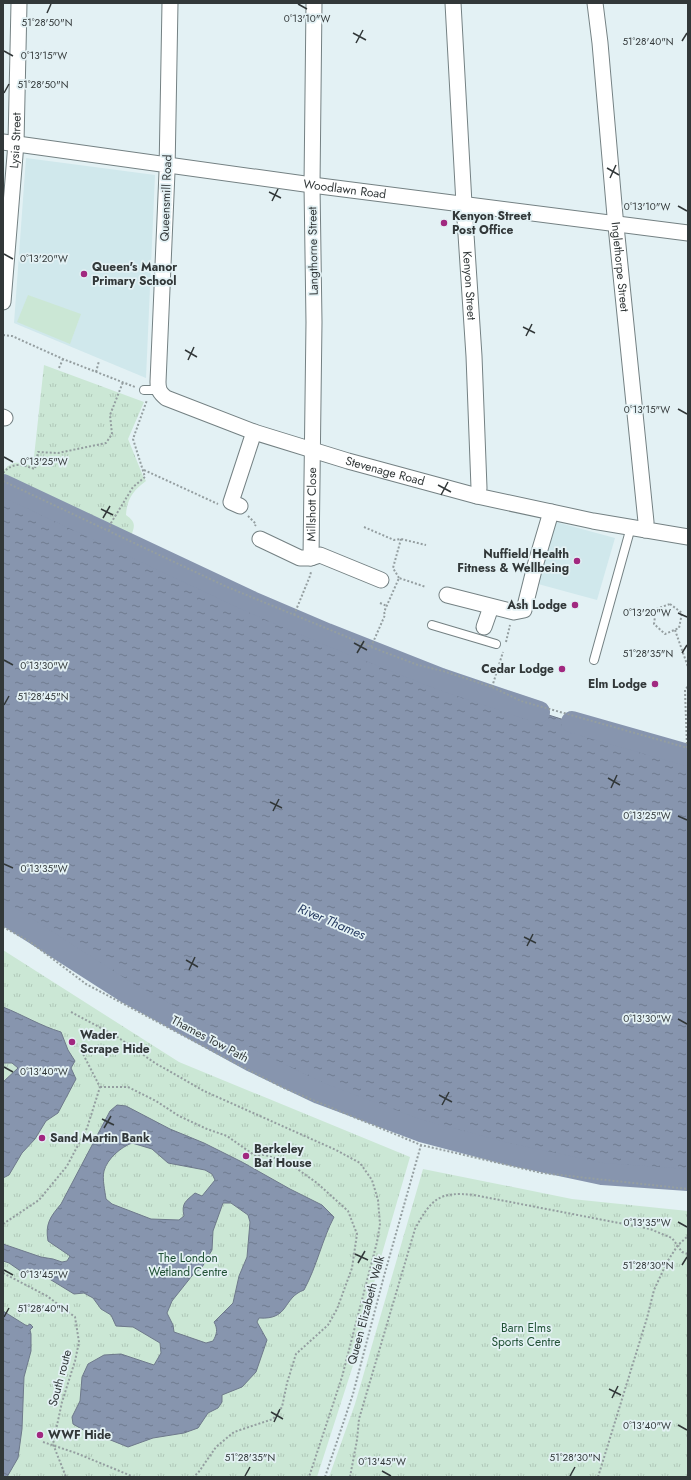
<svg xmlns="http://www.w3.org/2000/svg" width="691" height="1480" font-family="Jost,sans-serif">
<defs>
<pattern id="park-tufts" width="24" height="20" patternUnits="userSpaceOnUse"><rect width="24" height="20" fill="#cbe7d5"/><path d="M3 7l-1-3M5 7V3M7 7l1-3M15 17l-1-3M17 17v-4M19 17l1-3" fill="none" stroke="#afc7b8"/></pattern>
<pattern id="water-ripples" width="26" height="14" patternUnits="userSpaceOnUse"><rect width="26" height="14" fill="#8795ae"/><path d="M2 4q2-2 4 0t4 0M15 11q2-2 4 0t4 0" fill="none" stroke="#6f7b8f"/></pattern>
</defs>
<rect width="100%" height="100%" fill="#e3f1f4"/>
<g fill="#d0e8ec">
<path d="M26 158 155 175 146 378 14 323Z"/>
<path d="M556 522 615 538 597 600 538 584Z"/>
</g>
<path fill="#cbe7d5" d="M28 295 81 314 70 344 17 322Z"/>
<g fill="url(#park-tufts)">
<path d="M44 365 144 402 128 439 143 476 146 481C134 490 127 498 126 515 136 522 135 526 131 536L124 532 121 541 77 519 3 485V471C14 459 19 463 33 466Z"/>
<path d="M3 950 179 1062 410 1157 377 1271 358 1350 317 1477H3Z"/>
<path d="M423 1169 572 1199 688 1211V1477H329L355 1404Z"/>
</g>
<g fill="url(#water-ripples)" stroke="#6e798b" fill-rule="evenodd">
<path d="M3 485 252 602 390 659 514 704 599 731 688 755V1180L602 1174 508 1154 421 1131 319 1093 252 1061 126 992 3 913Z"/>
<path d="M3 1007C23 1015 41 1026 61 1032L68 1050 75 1061 71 1068 76 1079 58 1113 46 1121 35 1139 22 1153 9 1175 3 1178V1082L18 1068 12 1063H3Z"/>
<path d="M117 1105 126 1106 170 1129 204 1143 242 1162 290 1189 322 1205 334 1217C322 1240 317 1266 304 1290 282 1298 290 1320 259 1318L257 1322 267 1340 256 1372 242 1387 222 1395V1402L218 1408 208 1413 198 1428 184 1433 153 1438 128 1447 103 1437 92 1435 73 1424 72 1417 80 1401 82 1377 88 1364 104 1355 121 1354 154 1365 161 1353 160 1343 133 1327 116 1326 111 1315 101 1309 93 1298 84 1293 74 1294 38 1272H22L9 1263 3 1261V1244L41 1257 53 1259 62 1262 67 1261 70 1256 48 1241C45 1224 50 1217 61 1204L110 1111ZM132 1143 152 1149 168 1163 205 1170 212 1174 215 1180 202 1196 195 1193C186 1201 181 1203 184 1216L179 1220 151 1219 112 1204 106 1199C105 1191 102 1179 104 1171 107 1159 121 1147 132 1143ZM223 1203H231L248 1215 250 1222 247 1257 239 1276 233 1303 214 1322C218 1329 217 1334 213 1341L206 1343 174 1332 173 1325 167 1313 172 1301 195 1272 201 1269 212 1250 213 1231Z"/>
<path d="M3 1311 27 1326 30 1324 33 1327 30 1330 31 1334V1351L24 1377 22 1429 18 1458 7 1477H3Z"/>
</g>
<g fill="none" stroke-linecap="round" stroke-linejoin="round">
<g stroke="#8795ae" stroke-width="22">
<path d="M3 485 252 602 327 634 441 679 539 712"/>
<path d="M572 722 688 755"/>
<path d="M3 913 126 992 252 1061 319 1093 421 1131 508 1154 602 1174 688 1180"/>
</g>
<defs>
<g id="lane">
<path d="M144 390H159"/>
<path d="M432 625 496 644"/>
<path d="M594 660 631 527"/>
</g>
<g id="street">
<path id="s1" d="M170 3 167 172 158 382C158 390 160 393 166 398L254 432 348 461 477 496 593 521 688 537"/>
<path id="s2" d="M453 3 464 204 474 356 479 488 477 496"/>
<path id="s3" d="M595 3 600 43 615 216 646 522 645 530"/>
<path id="s4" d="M3 142 312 185 688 233"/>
<path id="s5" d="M3 302 16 143 19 3"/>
<path d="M3 417 5 418"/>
<path d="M240 506 231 502 254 432"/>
<path id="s6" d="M260 539 300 558H311L314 322 312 185 314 3"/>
<path d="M311 558 320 555 381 580"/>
<path d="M447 595 514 612 524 610 535 566 551 512"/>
<path d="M484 627 491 607"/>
</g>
</defs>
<use href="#lane" stroke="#748183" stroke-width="10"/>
<use href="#street" stroke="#748183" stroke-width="17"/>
<g stroke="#949ea0" stroke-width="2" stroke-dasharray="2 2" stroke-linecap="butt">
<path d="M3 335 12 336 63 359 135 387"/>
<path d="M59 368 63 359"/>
<path d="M96 372 99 361"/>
<path d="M144 470 218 504"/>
<path d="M3 473C14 461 22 465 35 469L38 452 58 453 106 443 112 434 110 415 123 382"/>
<path d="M3 481 225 586 371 647 418 665 443 671 492 687 521 701 688 748"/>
<path d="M248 516 256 524 255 526"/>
<path d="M364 527 394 540 401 539 426 545"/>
<path d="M109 531 111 523 133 487 145 477 133 439 147 400"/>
<path d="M399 578 393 568 401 539"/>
<path d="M380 603 387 606"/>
<path d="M670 604 682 613 679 628 665 634 654 624 656 609Z"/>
<path d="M294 615 310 576 311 572"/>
<path d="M675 630 688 667"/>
<path d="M506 642 510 625"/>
<path d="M371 647 385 615 384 612 399 578 426 587"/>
<path d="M492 687 503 652"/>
<path d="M687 748 685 690 688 686"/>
<path d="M3 927 29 941 86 984 237 1064 284 1088 421 1145 542 1173 688 1189"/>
<path d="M71 1012 116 1036 155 1063 204 1091 336 1150 360 1163 372 1180 378 1200 380 1224 377 1242 342 1377 309 1477"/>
<path d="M100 1087H128L156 1101 179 1116 207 1129 227 1136 254 1155H264L286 1161 317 1183 348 1211 357 1234 352 1268 337 1309 328 1325 296 1354 287 1383 282 1407 273 1419 234 1432 216 1447 198 1473 193 1477"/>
<path d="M3 1224 39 1200 67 1166 87 1128 100 1087 82 1052H81"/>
<path d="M3 1273 47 1296 75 1317 79 1342 75 1361 62 1402 53 1444 66 1477"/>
<path d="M43 1442 76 1453 134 1477"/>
<path d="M325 1477 353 1394 384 1276 421 1145"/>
<path d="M350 1477 357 1440 359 1419 415 1229C431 1199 439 1191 474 1195L650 1229 672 1238 682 1252 688 1254"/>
<path d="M598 1477 647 1318 654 1290 667 1262 678 1245 688 1236"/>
</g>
<use href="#lane" stroke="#fff" stroke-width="8"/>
<use href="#street" stroke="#fff" stroke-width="15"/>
</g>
<path fill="none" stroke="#323839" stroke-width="1.5" d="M298 4 307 9M47 13 51 4M353 33 366 40M682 41 687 33M356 43 363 30M4 51 13 56M4 93 9 84M607 168 619 175M610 178 616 165M269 192 281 198M272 201 278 189M678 206 687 211M4 254 13 259M523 327 535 333M526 336 532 324M185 350 197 357M188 360 194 347M678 409 687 414M4 457 13 462M438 485 451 492M441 495 448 482M101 509 113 515M103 518 110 506M678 613 687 617M354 643 367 650M357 653 364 641M682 653 687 645M4 660 13 665M4 705 9 696M608 778 620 785M611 788 617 775M270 802 282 808M273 811 279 799M678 816 687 820M4 864 13 868M524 937 536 943M527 946 533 934M186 960 198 967M189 970 195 957M678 1019 687 1024M4 1067 13 1072M439 1095 452 1102M442 1105 449 1092M102 1119 114 1125M104 1128 111 1116M678 1222 687 1227M355 1254 368 1260M358 1263 365 1251M682 1265 687 1257M4 1270 13 1275M4 1317 9 1308M609 1389 621 1395M612 1398 618 1386M271 1412 283 1419M274 1422 280 1409M678 1425 687 1430M382 1471 391 1476M245 1476 250 1467M570 1476 575 1467"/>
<g fill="#a1287f" stroke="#e3f1f4" stroke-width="1.5">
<circle cx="444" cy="223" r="4"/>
<circle cx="84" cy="274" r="4"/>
<circle cx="577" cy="561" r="4"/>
<circle cx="575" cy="605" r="4"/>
<circle cx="562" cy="669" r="4"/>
<circle cx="655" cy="684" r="4"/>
<circle cx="72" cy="1042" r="4"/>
<circle cx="42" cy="1138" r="4"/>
<circle cx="246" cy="1156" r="4"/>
<circle cx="40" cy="1435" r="4"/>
</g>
<g text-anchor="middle" stroke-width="3.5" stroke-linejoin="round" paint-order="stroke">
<g font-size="12" fill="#323839" stroke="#e3f1f4">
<text dy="4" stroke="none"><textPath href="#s5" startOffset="162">Lysia Street</textPath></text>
<text dy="4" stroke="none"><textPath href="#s4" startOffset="345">Woodlawn Road</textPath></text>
<text transform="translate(166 198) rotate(-88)" y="4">Queensmill Road</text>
<text transform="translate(313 251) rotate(-91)" y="4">Langthorne Street</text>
<text dy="4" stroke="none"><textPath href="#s3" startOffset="265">Inglethorpe Street</textPath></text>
<text dy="4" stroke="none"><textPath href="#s2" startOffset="283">Kenyon Street</textPath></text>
<text dy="4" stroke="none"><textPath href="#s1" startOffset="629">Stevenage Road</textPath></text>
<text dy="4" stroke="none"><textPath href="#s6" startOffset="109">Millshott Close</textPath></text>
<text transform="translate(210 1039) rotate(28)" y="4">Thames Tow Path</text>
<text transform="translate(366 1310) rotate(-75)" y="4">Queen Elizabeth Walk</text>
<text transform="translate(60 1378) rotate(-75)" y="4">South route</text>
</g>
<g font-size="12" font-weight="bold" fill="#323839" stroke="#e3f1f4" text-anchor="start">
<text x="452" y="220">Kenyon Street<tspan x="452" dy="14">Post Office</tspan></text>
<text x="92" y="271">Queen's Manor<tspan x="92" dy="14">Primary School</tspan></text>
<text x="569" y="558" text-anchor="end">Nuffield Health<tspan x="569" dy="14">Fitness &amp; Wellbeing</tspan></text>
<text x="567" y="609" text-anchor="end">Ash Lodge</text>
<text x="554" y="673" text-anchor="end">Cedar Lodge</text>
<text x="647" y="688" text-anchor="end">Elm Lodge</text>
<text x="80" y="1039">Wader<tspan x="80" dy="14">Scrape Hide</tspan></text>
<text x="50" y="1142">Sand Martin Bank</text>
<text x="254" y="1153">Berkeley<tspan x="254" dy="14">Bat House</tspan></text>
<text x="48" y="1439">WWF Hide</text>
</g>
<g font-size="12" fill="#205135" stroke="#e3f1f4">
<text x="188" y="1262">The London<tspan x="188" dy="14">Wetland Centre</tspan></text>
<text x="526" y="1332">Barn Elms<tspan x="526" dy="14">Sports Centre</tspan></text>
</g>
<g font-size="13" font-style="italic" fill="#263a60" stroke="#e3f1f4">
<text transform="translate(332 921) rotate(23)" y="5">River Thames</text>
</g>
</g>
<g font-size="10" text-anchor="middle" fill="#323839" stroke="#e3f1f4" stroke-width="3.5" stroke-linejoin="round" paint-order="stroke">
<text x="307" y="22">0°13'10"W</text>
<text x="47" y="26">51°28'50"N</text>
<text x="648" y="45">51°28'40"N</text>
<text x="44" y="59">0°13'15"W</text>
<text x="43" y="88">51°28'50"N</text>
<text x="647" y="210">0°13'10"W</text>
<text x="44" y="262">0°13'20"W</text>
<text x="647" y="413">0°13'15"W</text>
<text x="44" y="465">0°13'25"W</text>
<text x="647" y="616">0°13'20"W</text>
<text x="648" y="657">51°28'35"N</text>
<text x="44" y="669">0°13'30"W</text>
<text x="43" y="700">51°28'45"N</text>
<text x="647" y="819">0°13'25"W</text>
<text x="44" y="872">0°13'35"W</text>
<text x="647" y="1022">0°13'30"W</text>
<text x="44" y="1075">0°13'40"W</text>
<text x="647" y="1226">0°13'35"W</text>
<text x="648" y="1269">51°28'30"N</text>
<text x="44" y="1278">0°13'45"W</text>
<text x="43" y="1312">51°28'40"N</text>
<text x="647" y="1429">0°13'40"W</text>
<text x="250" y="1461">51°28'35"N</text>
<text x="575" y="1461">51°28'30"N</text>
<text x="382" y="1465">0°13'45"W</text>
</g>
<rect width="691" height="1480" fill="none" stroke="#323839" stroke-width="8"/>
</svg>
